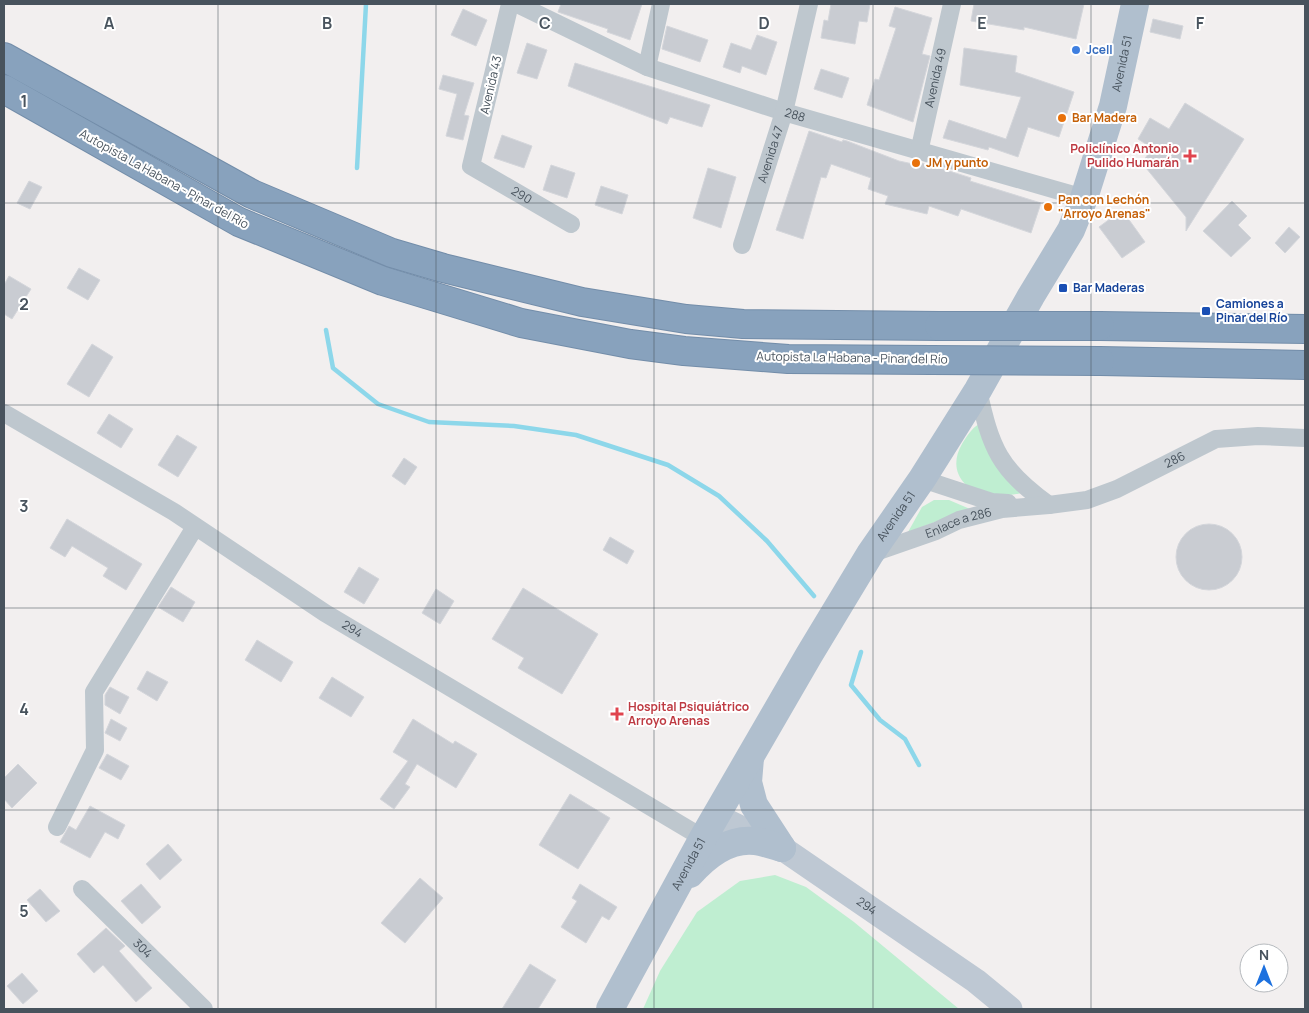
<svg xmlns="http://www.w3.org/2000/svg" width="1309" height="1013" font-family="Manrope,sans-serif">
<rect width="100%" height="100%" fill="#f2efef"/>
<g fill="#bfeed1">
<path d="M979 424 1023 493C1012 495 999 497 988 495 961 490 948 468 962 444 967 436 971 429 979 424Z"/>
<path d="M934 500H949L970 509 908 532 922 507Z"/>
<path d="M775 875 806 887 854 922 959 1009H643L660 971 697 912 740 881Z"/>
</g>
<g fill="none" stroke-linecap="round" stroke-linejoin="round">
<g stroke="#8dd7ea" stroke-width="4.5">
<path d="M357 168 366 4"/>
<path d="M326 330 333 368 378 404 429 422 514 426 576 435 668 465 719 496 767 541 814 596"/>
<path d="M861 652 851 685 880 720 905 739 919 765"/>
</g>
</g>
<g fill="#c9ccd2" stroke="#d4d6db">
<path d="M561 4H642L630 40 607 32 608 29 558 12Z"/>
<path d="M831 4H870L867 22 859 21 855 44 821 38 824 20 828 21Z"/>
<path d="M974 4H1084L1076 39 1024 27V30L971 21Z"/>
<path d="M895 7 932 18 922 54 930 56 913 122 867 105 875 79 879 80 896 28 889 26Z"/>
<path d="M463 9 487 20 476 46 451 35Z"/>
<path d="M1153 19 1183 26 1180 39 1150 32Z"/>
<path d="M667 26 708 40 700 62 662 49Z"/>
<path d="M757 35 777 42 766 75 742 66 740 73 723 67 731 43 751 50Z"/>
<path d="M527 43 547 50 537 79 517 73Z"/>
<path d="M964 48 1017 56 1015 72 1074 92 1059 137 1028 127 1018 157 989 147 988 150 943 138 949 120 1006 139 1021 97 960 85Z"/>
<path d="M575 63 710 105 702 127 670 117 667 124 568 86Z"/>
<path d="M821 69 849 78 842 98 814 89Z"/>
<path d="M443 75 474 83 464 115 469 116 463 140 446 136 457 94 439 89Z"/>
<path d="M1185 103 1244 139 1186 231V217L1142 163 1152 148 1138 139 1150 118 1169 129Z"/>
<path d="M809 131 842 142 843 140 847 141 899 161 913 164 914 161 943 169 971 178 970 181 1041 203 1031 233 961 209 958 216 929 206 927 214 885 204 888 196 868 189 871 178 831 164 826 178 821 177 803 239 776 230Z"/>
<path d="M502 135 532 146 524 168 494 158Z"/>
<path d="M551 165 575 173 567 198 543 190Z"/>
<path d="M708 168 736 177 721 228 693 218Z"/>
<path d="M29 181 42 187 30 209 17 203Z"/>
<path d="M601 186 628 195 622 214 595 205Z"/>
<path d="M1232 201 1247 216 1238 225 1251 238 1231 257 1203 231Z"/>
<path d="M1122 210 1145 242 1122 258 1099 227Z"/>
<path d="M1289 227 1300 237 1285 253 1275 243Z"/>
<path d="M79 268 100 280 88 300 67 288Z"/>
<path d="M9 276 31 289 12 319 4 314V285Z"/>
<path d="M92 344 113 357 89 397 67 384Z"/>
<path d="M109 414 133 429 121 448 97 433Z"/>
<path d="M177 435 197 447 178 477 158 465Z"/>
<path d="M404 458 417 467 405 485 392 476Z"/>
<path d="M67 519 142 564 126 590 103 576 108 568 72 546 65 557 50 548Z"/>
<circle cx="1209" cy="557" r="33"/>
<path d="M610 537 634 551 627 564 603 550Z"/>
<path d="M359 567 379 579 364 604 344 592Z"/>
<path d="M171 587 195 602 183 622 158 607Z"/>
<path d="M523 588 598 634 562 694 518 668 524 658 492 639Z"/>
<path d="M436 589 454 601 440 624 422 613Z"/>
<path d="M257 640 293 662 281 682 245 660Z"/>
<path d="M147 671 168 682 157 701 137 689Z"/>
<path d="M332 677 364 697 351 717 319 698Z"/>
<path d="M110 687 129 697 120 714 105 705V695Z"/>
<path d="M111 719 127 728 120 741 105 733Z"/>
<path d="M413 719 453 744 455 741 477 754 456 788 417 764 405 784 410 787 394 809 380 799 408 761 393 752Z"/>
<path d="M107 754 129 766 121 780 99 768Z"/>
<path d="M18 764 37 783 12 808 4 799V778Z"/>
<path d="M570 794 610 818 578 869 539 845Z"/>
<path d="M90 806 125 825 118 839 105 832 90 858 60 842 69 826 76 830Z"/>
<path d="M168 844 182 860 160 880 146 864Z"/>
<path d="M420 878 443 898 405 943 381 923Z"/>
<path d="M141 884 161 907 142 924 121 901Z"/>
<path d="M580 884 617 907 609 920 602 916 586 943 561 927 577 901 572 898Z"/>
<path d="M40 889 60 911 46 922 27 900Z"/>
<path d="M106 928 125 946 119 951 152 988 136 1002 103 965 94 973 77 954Z"/>
<path d="M530 964 556 980 538 1009H502Z"/>
<path d="M22 973 38 991 23 1004 7 986Z"/>
</g>
<g fill="none" stroke-linecap="round" stroke-linejoin="round">
<defs>
<g id="highway">
<path d="M4 57 252 194 392 253 443 268 582 302 686 319 743 324 939 326"/>
<path d="M4 89 239 222 383 281 521 323 630 344 684 351 788 359 931 360"/>
<path d="M1100 326 1305 329"/>
<path d="M1100 361 1305 365"/>
</g>
</defs>
<use href="#highway" stroke="#738da9" stroke-width="30"/>
<g stroke="#bec7ce" stroke-width="18">
<path id="s1" d="M510 4 471 166 571 224"/>
<path id="s2" d="M517 4 647 67 784 112 1084 198"/>
<path d="M647 67 661 4"/>
<path id="s3" d="M919 152 952 4"/>
<path id="s4" d="M742 245 784 112 809 4"/>
<path d="M978 390C991 449 999 469 1049 505"/>
<path id="s5" d="M4 413 174 512 325 613 703 838"/>
<path d="M922 479 992 502 1008 503"/>
<path id="s6" d="M870 554 936 531 959 520 1002 509 1049 505 1087 500 1117 489 1216 439 1258 436 1305 438"/>
<path d="M57 827 95 750 94 692 195 527"/>
<path id="s7" d="M82 889 204 1009"/>
</g>
<path stroke="#bec8d3" stroke-width="25" id="s8" d="M716 816 782 848 976 981 1010 1009"/>
<g stroke="#b0bfce" stroke-width="28">
<path d="M750 758 748 782 754 805 782 848"/>
<path d="M690 874C706 856 729 838 755 841 764 842 773 846 782 848"/>
<path id="s9" d="M610 1009 703 838 809 655 870 554 922 479 978 390 1031 296 1071 230 1084 198 1113 106 1135 4"/>
</g>
<use href="#highway" stroke="#88a2bd" stroke-width="28"/>
<defs>
<g id="highway-bridge">
<path d="M939 326H1100"/>
<path d="M931 360 1100 361"/>
</g>
</defs>
<use href="#highway-bridge" stroke="#738da9" stroke-width="30" stroke-linecap="butt"/>
<use href="#highway-bridge" stroke="#88a2bd" stroke-width="28"/>
</g>
<path fill="none" stroke="#48535d" stroke-width="1" stroke-opacity="0.55" d="M218 4V1009M436 4V1009M654 4V1009M873 4V1009M1091 4V1009M4 203H1305M4 405H1305M4 608H1305M4 810H1305"/>
<circle fill="#3f7fe0" stroke="#fff" stroke-width="2" cx="1076" cy="50" r="5"/>
<g fill="#e8710a" stroke="#fff" stroke-width="2">
<circle cx="1062" cy="118" r="5"/>
<circle cx="916" cy="163" r="5"/>
<circle cx="1048" cy="207" r="5"/>
</g>
<g fill="#e0444e" stroke="#fff" stroke-width="2">
<path d="M1187.5 148.5h5v5h5v5h-5v5h-5v-5h-5v-5h5z"/>
<path d="M614.5 706.5h5v5h5v5h-5v5h-5v-5h-5v-5h5z"/>
</g>
<g fill="#1a4fb4" stroke="#fff" stroke-width="2">
<rect x="1058" y="283" width="10" height="10" rx="2.5"/>
<rect x="1201" y="306" width="10" height="10" rx="2.5"/>
</g>
<g text-anchor="middle" stroke-width="4" stroke-linejoin="round" paint-order="stroke">
<g font-size="12" font-weight="bold" fill="#366cbe" stroke="#fff" text-anchor="start">
<text x="1086" y="54">Jcell</text>
</g>
<g font-size="12" fill="#48535d" stroke="#fff">
<text dy="4" stroke="none"><textPath href="#s9" startOffset="1080">Avenida 51</textPath></text>
<text dy="4" stroke="none"><textPath href="#s3" startOffset="76">Avenida 49</textPath></text>
<text transform="translate(491 85) rotate(-77)" y="4">Avenida 43</text>
<text dy="4" stroke="none"><textPath href="#s2" startOffset="300">288</textPath></text>
<text dy="4" stroke="none"><textPath href="#s4" startOffset="95">Avenida 47</textPath></text>
<text transform="translate(164 179) rotate(29)" y="4">Autopista La Habana - Pinar del Río</text>
<text dy="4" stroke="none"><textPath href="#s1" startOffset="225">290</textPath></text>
<text transform="translate(852 358) rotate(1)" y="4">Autopista La Habana - Pinar del Río</text>
<text dy="4" stroke="none"><textPath href="#s6" startOffset="322">286</textPath></text>
<text dy="4" stroke="none"><textPath href="#s9" startOffset="570">Avenida 51</textPath></text>
<text dy="4" stroke="none"><textPath href="#s6" startOffset="94">Enlace a 286</textPath></text>
<text dy="4" stroke="none"><textPath href="#s5" startOffset="410">294</textPath></text>
<text dy="4" stroke="none"><textPath href="#s9" startOffset="165">Avenida 51</textPath></text>
<text dy="4" stroke="none"><textPath href="#s8" startOffset="176">294</textPath></text>
<text dy="4" stroke="none"><textPath href="#s7" startOffset="85">304</textPath></text>
</g>
<g font-size="12" font-weight="bold" fill="#c56008" stroke="#fff" text-anchor="start">
<text x="1072" y="122">Bar Madera</text>
<text x="926" y="167">JM y punto</text>
<text x="1058" y="204">Pan con Lechón<tspan x="1058" dy="14">"Arroyo Arenas"</tspan></text>
</g>
<g font-size="12" font-weight="bold" fill="#be3a42" stroke="#fff" text-anchor="end">
<text x="1179" y="153">Policlínico Antonio<tspan x="1179" dy="14">Pulido Humarán</tspan></text>
<text x="628" y="711" text-anchor="start">Hospital Psiquiátrico<tspan x="628" dy="14">Arroyo Arenas</tspan></text>
</g>
<g font-size="12" font-weight="bold" fill="#164399" stroke="#fff" text-anchor="start">
<text x="1073" y="292">Bar Maderas</text>
<text x="1216" y="308">Camiones a<tspan x="1216" dy="14">Pinar del Río</tspan></text>
</g>
</g>
<g font-size="16" text-anchor="middle" font-weight="bold" fill="#48535d" stroke="#fff" stroke-width="4" stroke-linejoin="round" paint-order="stroke">
<text x="109" y="29">A</text>
<text x="327" y="29">B</text>
<text x="545" y="29">C</text>
<text x="764" y="29">D</text>
<text x="982" y="29">E</text>
<text x="1200" y="29">F</text>
<text x="24" y="107">1</text>
<text x="24" y="310">2</text>
<text x="24" y="512">3</text>
<text x="24" y="715">4</text>
<text x="24" y="917">5</text>
</g>
<rect width="1309" height="1013" fill="none" stroke="#48535d" stroke-width="10"/>
<g transform="translate(1264 968)"><circle r="24" fill="#ffffff" stroke="#b6babe"/>
<path d="M0-4L9 19L0 12L-9 19Z" fill="#1d71df"/>
<text y="-8" font-size="14" font-weight="bold" text-anchor="middle" fill="#48535d">N</text>
</g>
</svg>
